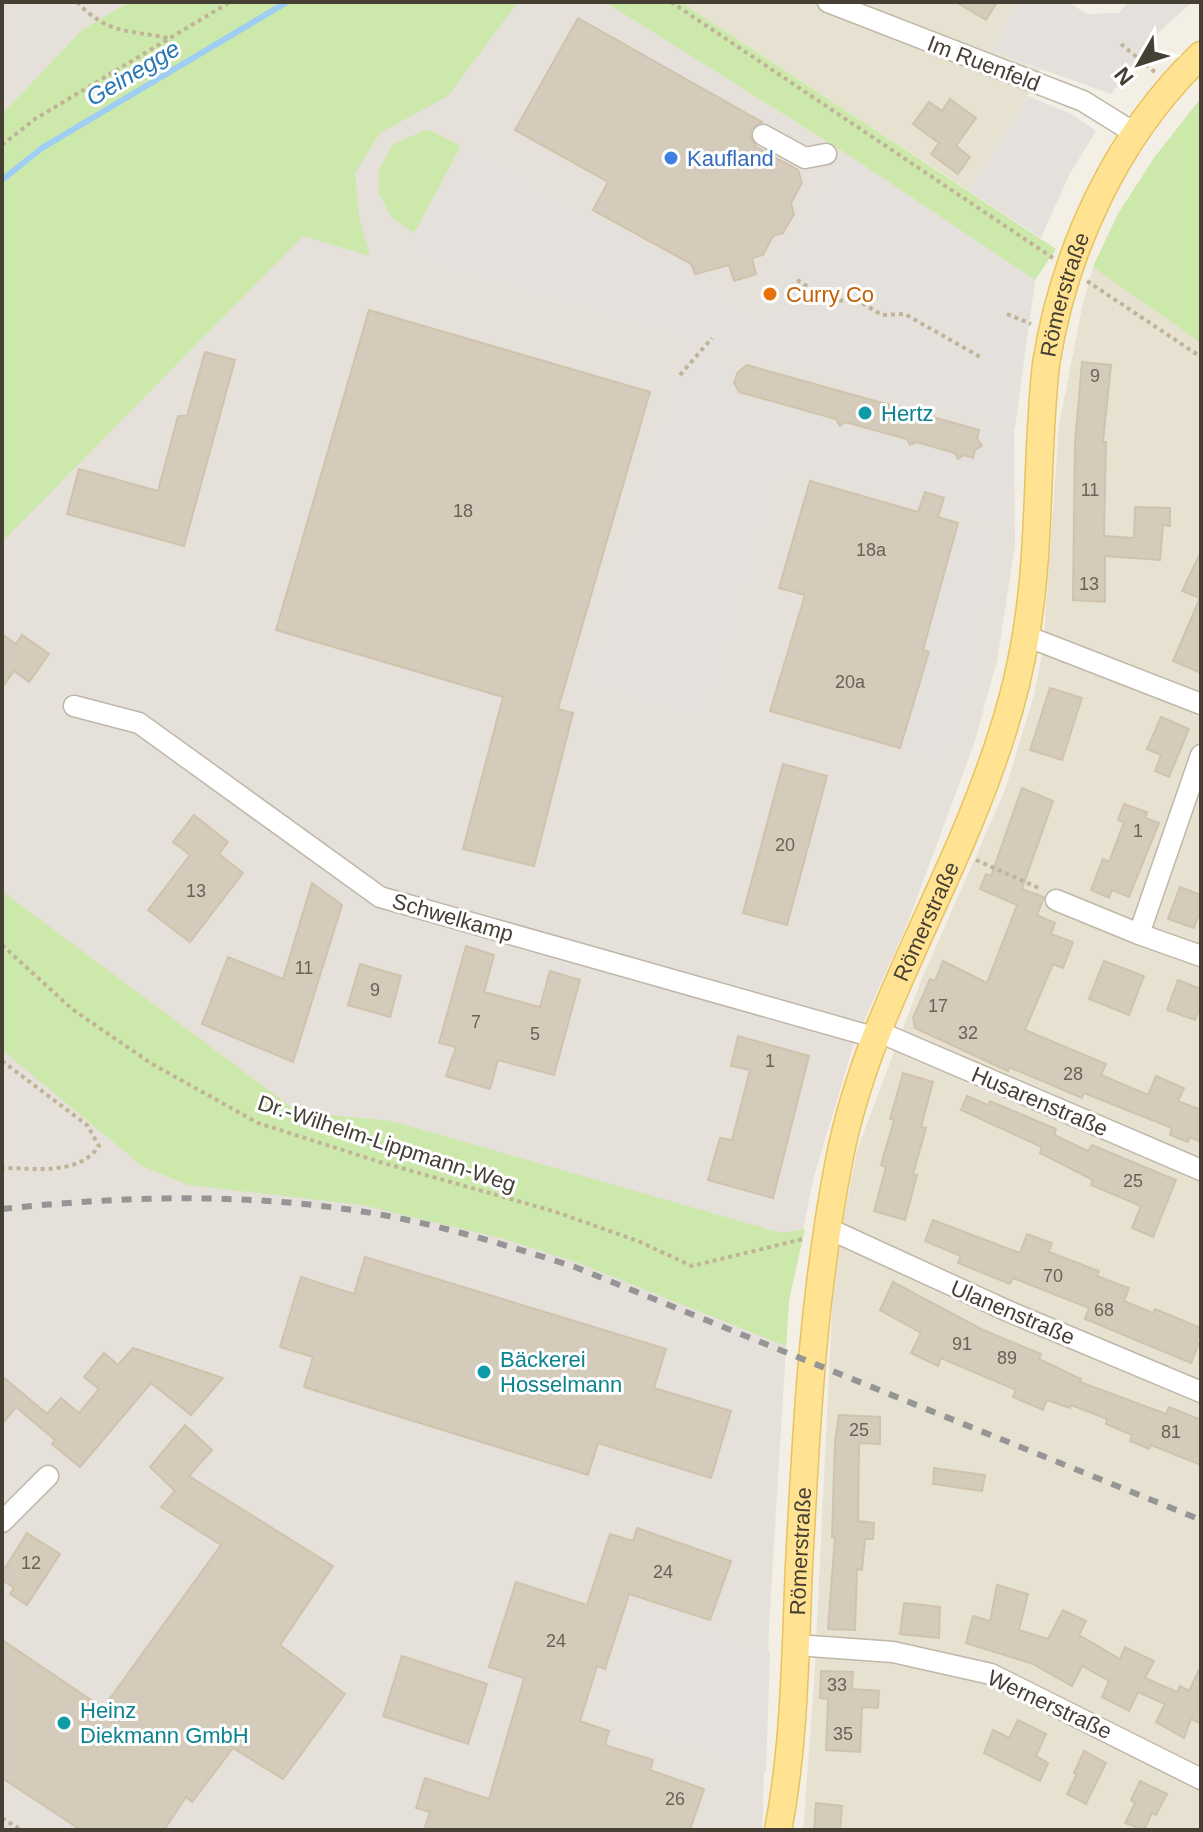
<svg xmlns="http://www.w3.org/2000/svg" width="1203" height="1832" font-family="Arial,sans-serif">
<rect width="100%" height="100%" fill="#f3efe5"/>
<g fill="#e7e1d2">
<path d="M681 2H1023L1011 13 991 51 1041 70 1028 96 969 191Z"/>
<path d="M1201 98V1830H803L814 1685 834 1270 857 1150 922 978 1005 790 1034 695 1043 650 1059 425 1082 308 1093 267 1118 214 1154 158Z"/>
</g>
<g fill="#e5e0da">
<path d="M2 2H129L82 30 2 114Z"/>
<path d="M508 2H605L842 151 1035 280 1014 432 1015 545 997 661 974 744 908 922 853 1046 813 1180 789 1300 769 1625 762 1830H2V518Z"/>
</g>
<g fill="#cce9ab">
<path d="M129 2H518L448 96 380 133 355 173 359 217 370 256 303 236 2 542V114L82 30Z"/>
<path d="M605 2H681L1056 249 1035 280 842 151Z"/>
<path d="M1201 98V343L1093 267 1118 214 1154 158Z"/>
<path d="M427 129 461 146 414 233 392 218 379 194V170L392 145Z"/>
<path d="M2 891 298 1112 392 1121 781 1233 805 1229 789 1300 786 1346 576 1262 501 1238 362 1205 188 1185 142 1166 2 1050Z"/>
</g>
<g fill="#e4e1dd">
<path d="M1023 2H1069L1086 14 1118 13 1129 2H1192L1158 33 1111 94 991 51 1011 13Z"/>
<path d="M1028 96 1072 114 1096 131 1069 175 1041 238 969 191Z"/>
<path d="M461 146 687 264 691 276 765 319 792 272 779 264 842 151 1035 280 1015 428 708 347 403 256Z"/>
<path d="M693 355 736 366 730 384 737 395 975 460 984 424 1014 432 1005 528 784 469 709 720 586 685 668 393 680 366Z"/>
<path d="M958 523 997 531 995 576 982 650 961 744 936 765 900 748 929 652V630Z"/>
<path d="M635 1605 770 1651 766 1773 599 1719Z"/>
</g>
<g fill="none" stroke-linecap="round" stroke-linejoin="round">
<path stroke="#9ecef3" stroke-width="6" d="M2 180 42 148 287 2"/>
</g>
<g fill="#d5cbba" stroke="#d0c3ad" stroke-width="2">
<path d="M956 2H997L986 20Z"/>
<path d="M578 18 762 122 751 129 750 136 756 147 798 170 802 183 791 203 794 214 783 233 773 236 763 255 752 258 756 274 734 281 729 265 695 274 691 264 593 210 608 182 515 130Z"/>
<path d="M950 99 976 118 956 146 970 157 958 174 931 154 939 143 913 124 929 102 942 111Z"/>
<path d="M369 310 650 392 558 709 573 713 534 866 463 849 503 697 276 630Z"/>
<path d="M205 352 235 360 184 546 67 514 79 469 158 491 178 416H187Z"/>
<path d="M1082 362 1111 365 1103 442H1106L1104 536 1134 538 1135 507 1170 508V526L1163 525 1160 560 1105 556V602L1073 600 1075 443Z"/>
<path d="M747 365 979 430 977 438 982 446 975 450 973 458 964 455 958 459 955 453 916 442 910 445 907 439 845 422 840 426 836 419 739 392 734 383 738 372Z"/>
<path d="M810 481 918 512 925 492 944 498 938 517 958 523 923 650 929 652 900 748 770 711 805 595 779 588Z"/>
<path d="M1201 552V673L1173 661 1200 598 1182 591Z"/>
<path d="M2 634 16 644 22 635 49 654 29 682 14 671 2 688Z"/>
<path d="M1050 688 1082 698 1062 760 1030 750Z"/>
<path d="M1161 717 1189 729 1169 777 1155 771 1161 755 1147 749Z"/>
<path d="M783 764 827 776 787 925 743 913Z"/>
<path d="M1022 788 1053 801 1022 889 1044 897 1037 915 1055 923 1051 934 1073 942 1063 968 1053 964 1025 1030 1106 1064 1101 1075 1148 1095 1156 1076 1184 1088 1178 1101 1201 1110V1142L1190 1137 1188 1142 1170 1135 1172 1128 1084 1093 1082 1098 1009 1067 1008 1071 915 1028 913 1018 930 979 935 981 943 961 987 983 1017 905 980 889 986 874 991 876Z"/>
<path d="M1124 804 1147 812 1145 818 1159 823 1129 897 1112 890 1109 898 1091 890 1103 859 1109 862 1124 822 1118 820Z"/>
<path d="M194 815 228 842 219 854 243 873 190 942 148 910 190 855 173 842Z"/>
<path d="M312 883 342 905 293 1062 202 1024 228 957 283 979Z"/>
<path d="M1180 887 1201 895V908L1194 928 1168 919Z"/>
<path d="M466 946 494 955 484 992 540 1007 550 971 580 980 554 1075 498 1060 490 1089 446 1076 456 1047 439 1043Z"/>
<path d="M1104 961 1144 976 1129 1015 1089 999Z"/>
<path d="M360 964 401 976 390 1017 348 1005Z"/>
<path d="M1178 980 1201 989V1004L1195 1020 1167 1010Z"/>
<path d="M738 1036 809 1056 773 1198 708 1180 720 1138 732 1140 750 1070 731 1066Z"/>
<path d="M903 1073 933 1082 921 1127 926 1128 913 1174 917 1175 905 1220 874 1211 886 1167 881 1165 894 1120 890 1119Z"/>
<path d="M967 1096 988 1105 990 1101 1056 1129 1054 1135 1088 1151 1092 1145 1176 1180 1153 1237 1132 1228 1141 1206 1091 1185 1093 1180 1040 1153 1042 1147 961 1110Z"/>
<path d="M933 1220 1020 1253 1027 1234 1052 1243 1049 1252 1099 1271 1097 1276 1129 1288 1124 1301 1153 1313 1155 1309 1201 1328 1196 1342 1199 1343 1191 1363 1085 1319 1089 1308 1013 1278 1010 1284 958 1263 961 1256 925 1241Z"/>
<path d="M365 1257 666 1349 654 1388 731 1411 711 1478 598 1443 588 1475 304 1387 313 1357 280 1347 301 1277 354 1294Z"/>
<path d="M893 1282 983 1330 1041 1354 1039 1359 1081 1379 1080 1382 1166 1414 1169 1407 1201 1420V1465L1151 1445 1149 1449 1130 1441 1132 1435 1106 1424 1107 1419 1071 1405 1070 1408 1047 1400 1043 1410 1013 1397 1016 1390 941 1358 938 1366 911 1353 921 1333 880 1310Z"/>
<path d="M133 1348 223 1378 191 1415 151 1383 80 1467 52 1444 55 1440 16 1407 2 1424V1376L47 1414 61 1398 79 1413 99 1389 84 1377 104 1353 118 1365Z"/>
<path d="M839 1415 880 1417V1444L859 1443 858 1521 874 1523 873 1539H865L862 1570 857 1569 855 1630 828 1629 835 1537H832L835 1442Z"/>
<path d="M185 1425 212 1450 189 1476 333 1566 280 1645 345 1694 283 1779 233 1748 192 1802 186 1797 164 1830H81L2 1778V1640L103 1708 221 1545 161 1507 175 1491 150 1467Z"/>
<path d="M934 1468 985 1475 982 1491 933 1484Z"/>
<path d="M637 1528 731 1561 710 1620 629 1594 605 1669 597 1666 580 1721 609 1731 605 1745 653 1760 650 1770 704 1789 690 1830H424L430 1812 416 1808 425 1778 489 1799 524 1678 489 1667 516 1582 587 1605 610 1534 633 1541Z"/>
<path d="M27 1533 60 1554 27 1605 10 1594 14 1588 2 1580V1573Z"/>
<path d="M997 1585 1028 1594 1019 1630 1048 1639 1063 1610 1086 1621 1079 1635 1120 1659 1125 1647 1154 1661 1145 1678 1177 1692 1180 1686 1189 1691 1201 1666V1724L1191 1719 1184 1738 1156 1722 1165 1704 1138 1692 1129 1711 1102 1697 1109 1681 1082 1666 1072 1686 1033 1664 966 1643 973 1616 990 1621Z"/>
<path d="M904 1603 940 1607 939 1638 900 1634Z"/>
<path d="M402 1656 487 1684 468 1744 383 1716Z"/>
<path d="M821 1671 853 1672 852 1689 879 1691 878 1708 862 1707 860 1752 826 1750 828 1699 820 1698Z"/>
<path d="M1018 1720 1046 1734 1036 1756 1048 1763 1040 1781 984 1753 993 1730 1009 1738Z"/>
<path d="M1084 1751 1106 1763 1086 1804 1067 1794 1077 1774 1074 1773Z"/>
<path d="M1140 1781 1167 1794 1156 1815 1152 1813 1144 1830 1125 1823 1135 1803 1131 1800Z"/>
<path d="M816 1803 842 1806 840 1830H814Z"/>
</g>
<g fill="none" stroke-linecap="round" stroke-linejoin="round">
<defs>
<g id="minor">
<path d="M828 2 1083 101 1136 134"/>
<path d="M763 135 805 158 826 154"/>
<path d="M1026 636 1201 704"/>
<path d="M74 706 139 723 380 897 877 1038"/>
<path d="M1056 900 1139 934 1201 956"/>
<path d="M1139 934 1201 755"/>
<path d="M879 1032 1201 1170"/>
<path d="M827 1228 1010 1312 1201 1392"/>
<path d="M2 1522 48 1476"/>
<path d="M796 1645 893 1652 991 1674 1201 1779"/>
</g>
<g id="major">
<path id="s1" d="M778 1830C795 1744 795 1654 799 1566 806 1430 813 1295 839 1161 865 1023 945 898 991 766 1006 725 1019 678 1026 635 1041 546 1036 453 1046 364 1064 250 1117 135 1201 55"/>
</g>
</defs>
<use href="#minor" stroke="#bfb7a7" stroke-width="23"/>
<use href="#major" stroke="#e8c25e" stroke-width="29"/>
<g stroke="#c1b398" stroke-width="4" stroke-dasharray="4 4" stroke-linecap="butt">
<path d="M77 2C107 34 128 30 168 38"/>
<path d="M671 2 1053 258"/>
<path d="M1121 44 1156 73"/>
<path d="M2 145 35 119 230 2"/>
<path d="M797 280 832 301 857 300 882 315 905 314 982 358"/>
<path d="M1087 281 1201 357"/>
<path d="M1007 314 1031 324"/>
<path d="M680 375 712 338"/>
<path d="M976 860 1041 889"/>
<path d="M2 945 72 1009 152 1064 258 1123 380 1162 553 1211 638 1241 692 1266 803 1239"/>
<path d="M2 1061 87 1125 99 1146C79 1176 34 1168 2 1168"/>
<path d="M2 1818 21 1830"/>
</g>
<use href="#minor" stroke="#fff" stroke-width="20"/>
<use href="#major" stroke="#ffe292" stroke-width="26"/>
<path stroke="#959595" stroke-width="6" stroke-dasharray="10 10" stroke-linecap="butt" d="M2 1209C114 1197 225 1193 338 1208 418 1218 497 1242 575 1267L1201 1520"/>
</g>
<circle fill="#3f7fe0" stroke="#fff" stroke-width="3" cx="671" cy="158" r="8"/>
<circle fill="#e8710a" stroke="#fff" stroke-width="3" cx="770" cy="294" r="8"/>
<g fill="#0f9aa8" stroke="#fff" stroke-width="3">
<circle cx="865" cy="413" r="8"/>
<circle cx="484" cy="1372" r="8"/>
<circle cx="64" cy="1723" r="8"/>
</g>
<g text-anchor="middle" stroke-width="6" stroke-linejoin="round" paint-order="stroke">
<g font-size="18" fill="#6a6256">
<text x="1095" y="382">9</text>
<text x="1090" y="496">11</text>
<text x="463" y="517">18</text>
<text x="871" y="556">18a</text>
<text x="1089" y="590">13</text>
<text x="850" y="688">20a</text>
<text x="1138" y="837">1</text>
<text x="785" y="851">20</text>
<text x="196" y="897">13</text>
<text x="304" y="974">11</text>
<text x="375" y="996">9</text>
<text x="938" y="1012">17</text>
<text x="476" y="1028">7</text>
<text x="968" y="1039">32</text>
<text x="535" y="1040">5</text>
<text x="770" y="1067">1</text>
<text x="1073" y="1080">28</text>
<text x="1133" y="1187">25</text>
<text x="1053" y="1282">70</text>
<text x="1104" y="1316">68</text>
<text x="962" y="1350">91</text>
<text x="1007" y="1364">89</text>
<text x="859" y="1436">25</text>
<text x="1171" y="1438">81</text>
<text x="31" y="1569">12</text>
<text x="663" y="1578">24</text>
<text x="556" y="1647">24</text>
<text x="837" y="1691">33</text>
<text x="843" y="1740">35</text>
<text x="675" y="1805">26</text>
</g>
<g font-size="22" fill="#463f34" stroke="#fff">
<text transform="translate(984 63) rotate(21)" y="8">Im Ruenfeld</text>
<text dy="8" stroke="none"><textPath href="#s1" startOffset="1576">Römerstraße</textPath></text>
<text transform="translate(453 917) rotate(16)" y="8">Schwelkamp</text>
<text dy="8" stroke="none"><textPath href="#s1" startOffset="928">Römerstraße</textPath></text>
<text transform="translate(1040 1101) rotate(23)" y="8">Husarenstraße</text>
<text transform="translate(387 1143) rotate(18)" y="8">Dr.-Wilhelm-Lippmann-Weg</text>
<text transform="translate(1013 1312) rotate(23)" y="8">Ulanenstraße</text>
<text dy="8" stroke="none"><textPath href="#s1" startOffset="280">Römerstraße</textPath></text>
<text transform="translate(1050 1704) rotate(25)" y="8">Wernerstraße</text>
</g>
<g font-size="22" fill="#366cbe" stroke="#fff" text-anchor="start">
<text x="687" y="166">Kaufland</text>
</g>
<g font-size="22" fill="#c56008" stroke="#fff" text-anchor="start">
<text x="786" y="302">Curry Co</text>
</g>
<g font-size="22" fill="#0d838f" stroke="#fff" text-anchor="start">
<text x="881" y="421">Hertz</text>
<text x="500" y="1367">Bäckerei<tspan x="500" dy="25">Hosselmann</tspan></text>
<text x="80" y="1718">Heinz<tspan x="80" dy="25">Diekmann GmbH</tspan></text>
</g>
<g font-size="24" font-style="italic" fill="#2977b6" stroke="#fff">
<text transform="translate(133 73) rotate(-31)" y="8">Geinegge</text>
</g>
</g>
<rect width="1203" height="1832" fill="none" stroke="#463f34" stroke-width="8"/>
<g transform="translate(1139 64) rotate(231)" stroke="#ffffff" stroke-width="6" paint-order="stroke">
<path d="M0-6L14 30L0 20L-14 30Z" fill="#463f34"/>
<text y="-12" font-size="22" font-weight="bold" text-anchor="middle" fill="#463f34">N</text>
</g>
</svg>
